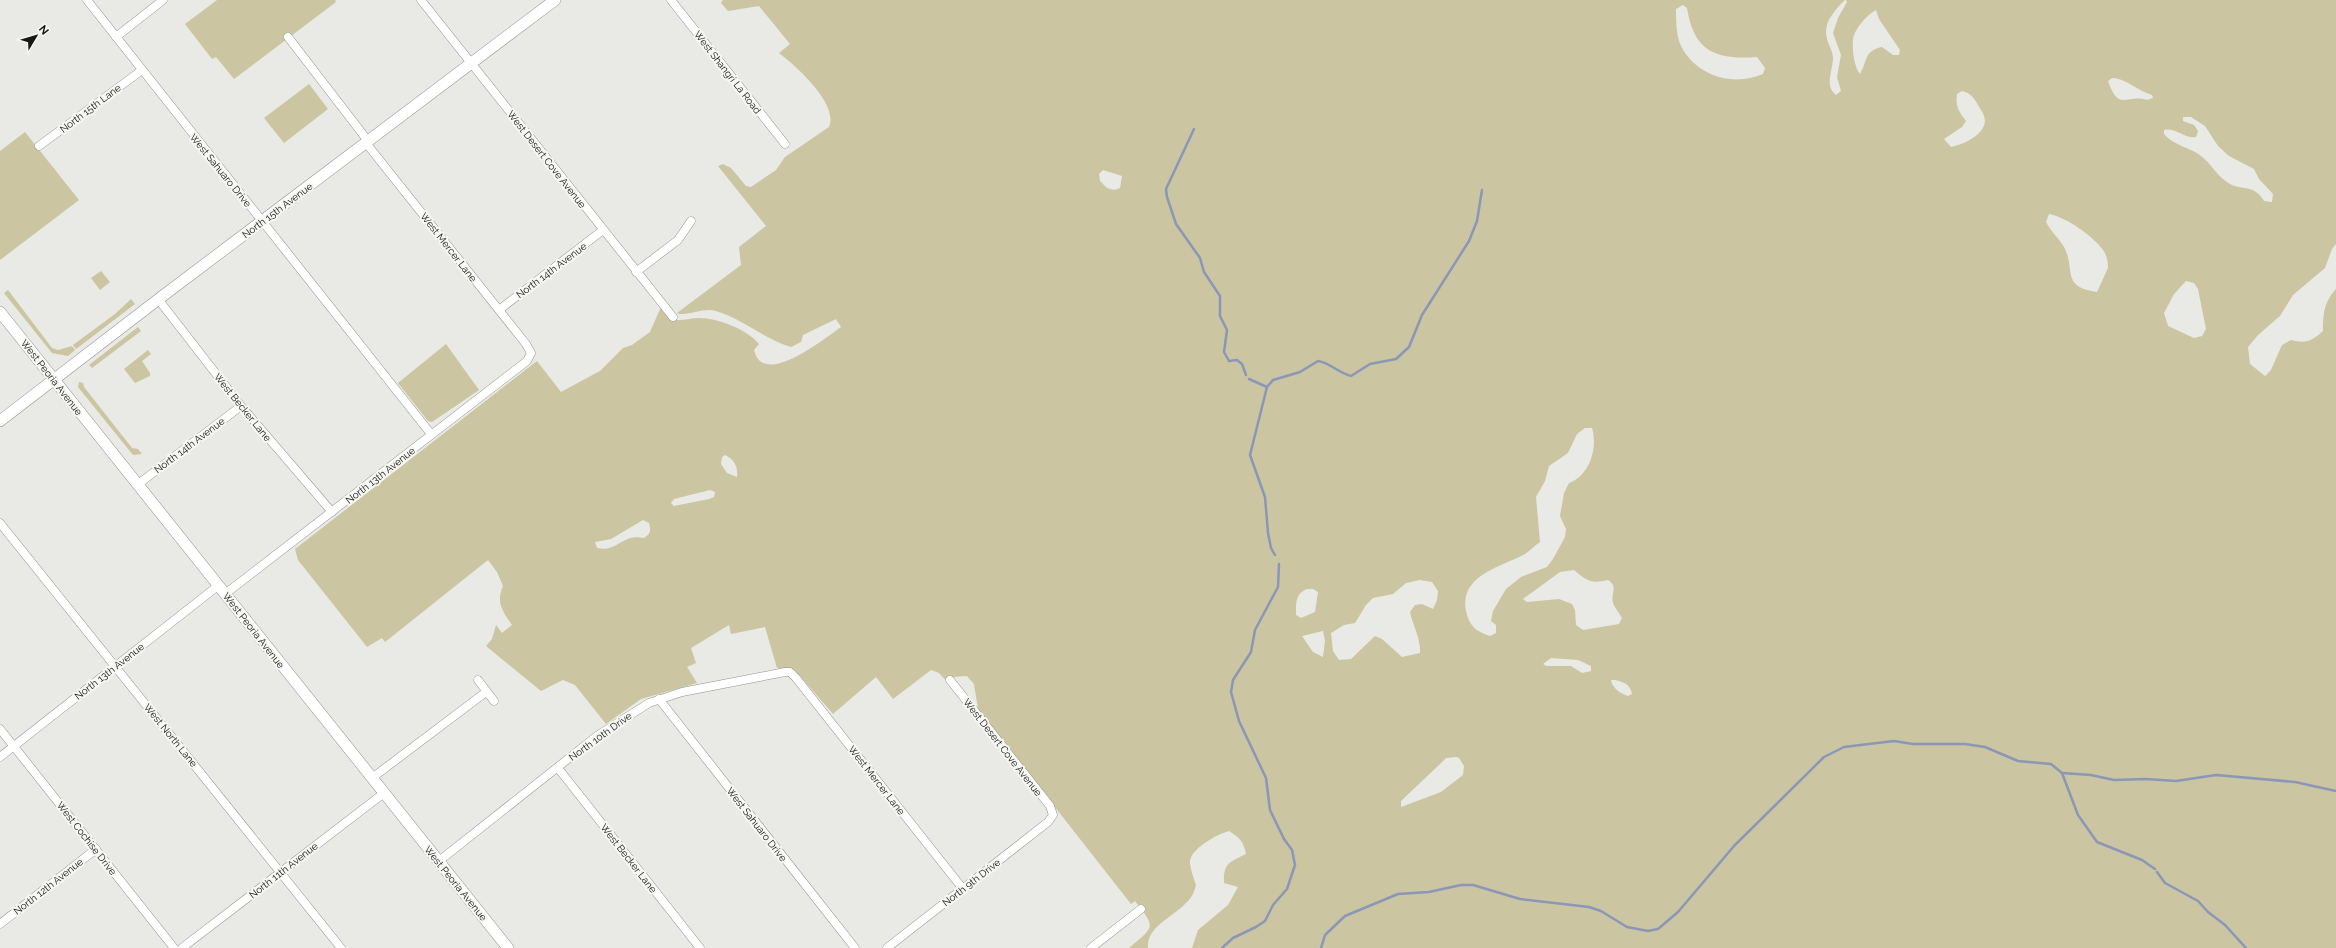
<svg xmlns="http://www.w3.org/2000/svg" width="2336" height="948" font-family="Raleway,sans-serif">
<rect width="100%" height="100%" fill="#e9e9e5"/>
<g fill="#cbc5a1" fill-rule="evenodd">
<path d="M217 0H335L336 2 234 79 216 57 212 59 185 24Z"/>
<path d="M723 0H1845C1839 5 1829 17 1827 25 1823 40 1833 48 1833 58 1833 70 1824 86 1836 95L1841 91 1837 77 1841 55 1833 33 1838 18 1847 2 1846 0H2336V244L2332 249 2325 268 2293 295 2280 316 2258 335 2248 347 2250 364 2265 376 2271 370 2282 345 2291 340C2306 344 2312 341 2323 331 2323 314 2324 302 2336 289V948H1192L1198 930 1228 905 1238 887 1224 883C1223 863 1230 862 1246 854 1244 842 1239 837 1229 831 1217 834 1188 850 1190 864 1191 871 1194 879 1196 885 1194 893 1191 899 1185 904 1173 917 1146 927 1148 948H1129C1154 926 1157 929 1135 901L1131 904 978 709 974 684 967 676 953 677 947 682 939 673 931 670 893 699 876 677 833 714 794 669 777 668 765 627 731 634 729 625 691 648 696 663 687 667 697 683 641 699 606 724 575 685 563 680 541 691 486 646 492 639 496 625 502 633 512 625C502 611 496 602 503 586L497 572 488 560 385 642 382 638 367 647 298 560 295 549 537 361 561 392 600 371 623 348 632 345 650 332 661 307 671 319C681 322 690 318 699 318 718 318 748 330 759 344L754 350C763 389 825 338 841 327L836 319 803 335 801 342 791 347C764 339 743 319 716 311 705 307 685 317 677 313L741 265 739 247 766 226 718 166 723 164 731 168 746 186 751 187 776 170 785 157 829 127C839 104 796 66 779 53L790 44 759 6 728 11 721 3ZM1683 5 1687 8C1694 52 1716 60 1757 57L1765 68 1763 74C1733 87 1696 76 1681 46 1676 35 1676 21 1676 9ZM1876 10 1879 19 1900 50 1899 55H1893L1882 47C1864 51 1868 60 1860 74 1854 67 1852 49 1853 40 1854 29 1868 14 1876 10ZM2112 78C2125 78 2138 91 2152 95L2153 98 2147 100C2127 93 2119 113 2108 81ZM1962 91C1971 93 1974 98 1978 105 1980 109 1983 112 1984 116 1990 133 1963 145 1951 147L1944 139 1962 127 1966 121C1959 112 1955 106 1957 94ZM2183 117H2191L2205 126 2218 146 2229 156 2254 169 2259 179 2273 194 2272 202 2264 201C2254 184 2244 191 2230 184 2217 177 2212 164 2201 156 2190 147 2174 146 2164 134V130C2176 127 2184 139 2196 137L2198 131 2194 125 2183 121ZM1103 170 1122 176 1120 188 1114 190 1107 188 1100 181 1099 174ZM2049 214C2066 217 2093 236 2103 250 2107 255 2108 262 2108 268L2097 292C2060 287 2076 269 2064 247 2059 238 2051 232 2046 222ZM2186 281 2194 283 2198 289 2206 329 2202 336 2194 338 2168 326 2164 313 2174 294ZM1585 428H1592C1598 448 1590 475 1569 483L1564 493 1560 516 1566 529 1565 537 1553 559 1547 567 1521 577 1506 589 1493 611 1491 621 1496 625V633L1490 636C1478 632 1471 628 1467 615 1456 577 1498 568 1523 555 1529 552 1534 546 1540 542L1536 497 1545 481 1549 466 1568 453 1577 434ZM725 455C735 460 738 467 737 477L727 473 721 464 722 457ZM710 490 715 492 714 497 709 499 674 506 671 503 674 499ZM643 520 649 523C651 531 651 533 644 538 622 533 617 553 597 548L595 542 611 539ZM1574 570C1587 581 1591 584 1608 580 1619 587 1610 594 1613 603 1615 608 1620 614 1622 618L1619 624 1583 630 1576 625 1575 610 1572 604 1559 599 1527 602 1523 599 1560 572ZM1420 580 1432 582 1438 591 1437 600 1433 609 1422 604 1415 605 1410 612C1413 626 1421 639 1420 653L1402 657 1382 639 1375 636 1351 659 1339 660 1333 651 1331 633 1344 625 1355 623 1366 605 1373 598 1393 594 1406 583ZM1307 589H1313L1318 592 1315 612 1301 618 1296 615C1296 603 1295 594 1307 589ZM1323 631 1325 641 1323 657 1313 652 1302 636ZM1551 658 1578 660 1591 666V671L1582 673 1571 666H1546L1543 664ZM1615 680C1624 682 1630 684 1632 694L1628 696C1621 694 1612 688 1611 680ZM1456 757 1459 758 1464 766 1463 775 1441 792 1401 807V801L1441 763 1446 758Z"/>
<path d="M309 84 328 109 284 143 264 118Z"/>
<path d="M25 132 79 200 0 260V151Z"/>
<path d="M101 271 110 282 100 290 91 278Z"/>
<path d="M8 290 52 348 58 350 72 346 75 350 68 356 52 353 4 293Z"/>
<path d="M131 299 135 304 76 349 73 345 115 314Z"/>
<path d="M138 327 141 331 92 368 89 365Z"/>
<path d="M446 344 479 390 432 422 428 421 398 383Z"/>
<path d="M148 350 151 354 142 361 150 373V376L135 383 124 369Z"/>
<path d="M79 382 83 383 84 387 132 448 138 449 142 454 133 455 78 387Z"/>
</g>
<g fill="none" stroke-linecap="round" stroke-linejoin="round">
<g stroke="#8a97b7" stroke-width="2.5">
<path d="M1194 129 1166 189 1167 197 1176 224 1200 258 1204 272 1220 296V316L1227 330 1224 352 1229 361 1237 360 1242 364 1246 375"/>
<path d="M1249 379 1267 387"/>
<path d="M1275 555 1271 548 1268 533 1265 497 1250 455 1267 387 1273 380 1300 372 1318 361C1331 363 1338 373 1351 376L1370 364 1396 359 1409 347 1422 315 1469 241 1477 221 1482 190"/>
<path d="M2062 773 2091 775 2114 780 2146 779 2176 781 2216 775 2295 782 2336 791"/>
<path d="M2157 872 2165 883 2198 901 2208 912 2225 925 2246 948"/>
<path d="M1222 948 1233 938 1256 927 1265 921 1273 905 1287 889 1295 865 1292 850 1284 839 1270 810 1266 778 1239 721 1231 692 1233 680 1251 652 1255 630 1278 587 1279 564"/>
<path d="M1321 948 1325 935 1345 916 1398 894 1429 892 1461 885H1473L1520 899 1589 907 1601 911 1627 927 1648 931 1658 929 1678 912 1734 846 1824 757 1844 747 1894 741 1913 744H1965L1985 747 2018 761 2051 764 2062 773 2078 815 2097 842 2142 860 2155 869"/>
</g>
<defs>
<g id="street">
<path d="M87 0 431 434"/>
<path d="M421 0 673 317"/>
<path d="M671 0 785 144"/>
<path d="M116 37 163 0"/>
<path d="M288 37 368 141"/>
<path d="M39 146 142 70"/>
<path d="M636 272 678 240 691 221"/>
<path d="M158 299 241 406 332 512"/>
<path d="M499 310 603 230"/>
<path d="M137 485 241 406"/>
<path d="M0 523 341 948"/>
<path d="M225 594 527 361 531 353 526 344 366 143"/>
<path d="M478 680 494 701"/>
<path d="M659 699 855 948"/>
<path d="M0 729 174 948"/>
<path d="M0 757 219 585"/>
<path d="M558 768 700 948"/>
<path d="M372 778 486 692"/>
<path d="M439 861 597 736 649 703 682 692 785 672H790L796 678 963 889"/>
<path d="M0 924 96 849"/>
<path d="M182 948 384 793"/>
<path d="M887 948 1048 822 1053 815 1050 806 950 680"/>
<path d="M1091 948 1141 909"/>
</g>
<g id="secondary">
<path d="M0 312 508 948"/>
<path d="M0 421 160 298 555 0"/>
</g>
</defs>
<use href="#street" stroke="#91918e" stroke-width="9"/>
<use href="#secondary" stroke="#91918e" stroke-width="12"/>
<use href="#street" stroke="#fff" stroke-width="8"/>
<use href="#secondary" stroke="#fff" stroke-width="11"/>
</g>
<g text-anchor="middle" stroke-width="4" stroke-linejoin="round" paint-order="stroke">
<g font-size="10" fill="#171716" stroke="#f6f6f3">
<text transform="translate(728 72) rotate(52)" y="4">West Shangri La Road</text>
<text transform="translate(90 108) rotate(-37)" y="4">North 15th Lane</text>
<text transform="translate(547 159) rotate(52)" y="4">West Desert Cove Avenue</text>
<text transform="translate(221 170) rotate(51)" y="4">West Sahuaro Drive</text>
<text transform="translate(277 210) rotate(-37)" y="4">North 15th Avenue</text>
<text transform="translate(449 247) rotate(52)" y="4">West Mercer Lane</text>
<text transform="translate(551 270) rotate(-37)" y="4">North 14th Avenue</text>
<text transform="translate(52 377) rotate(52)" y="4">West Peoria Avenue</text>
<text transform="translate(243 407) rotate(51)" y="4">West Becker Lane</text>
<text transform="translate(189 445) rotate(-37)" y="4">North 14th Avenue</text>
<text transform="translate(380 475) rotate(-38)" y="4">North 13th Avenue</text>
<text transform="translate(254 630) rotate(52)" y="4">West Peoria Avenue</text>
<text transform="translate(109 671) rotate(-38)" y="4">North 13th Avenue</text>
<text transform="translate(171 735) rotate(51)" y="4">West North Lane</text>
<text transform="translate(600 736) rotate(-36)" y="4">North 10th Drive</text>
<text transform="translate(1003 747) rotate(52)" y="4">West Desert Cove Avenue</text>
<text transform="translate(877 780) rotate(52)" y="4">West Mercer Lane</text>
<text transform="translate(757 824) rotate(52)" y="4">West Sahuaro Drive</text>
<text transform="translate(87 838) rotate(52)" y="4">West Cochise Drive</text>
<text transform="translate(629 858) rotate(52)" y="4">West Becker Lane</text>
<text transform="translate(283 870) rotate(-38)" y="4">North 11th Avenue</text>
<text transform="translate(971 882) rotate(-38)" y="4">North 9th Drive</text>
<text transform="translate(456 883) rotate(51)" y="4">West Peoria Avenue</text>
<text transform="translate(48 886) rotate(-38)" y="4">North 12th Avenue</text>
</g>
</g>
<g transform="translate(36 36) rotate(52)" stroke="#f6f6f3" stroke-width="3" paint-order="stroke">
<path d="M0-3L7 15L0 10L-7 15Z" fill="#171716"/>
<text y="-6" font-size="11" font-weight="bold" text-anchor="middle" fill="#171716">N</text>
</g>
</svg>
